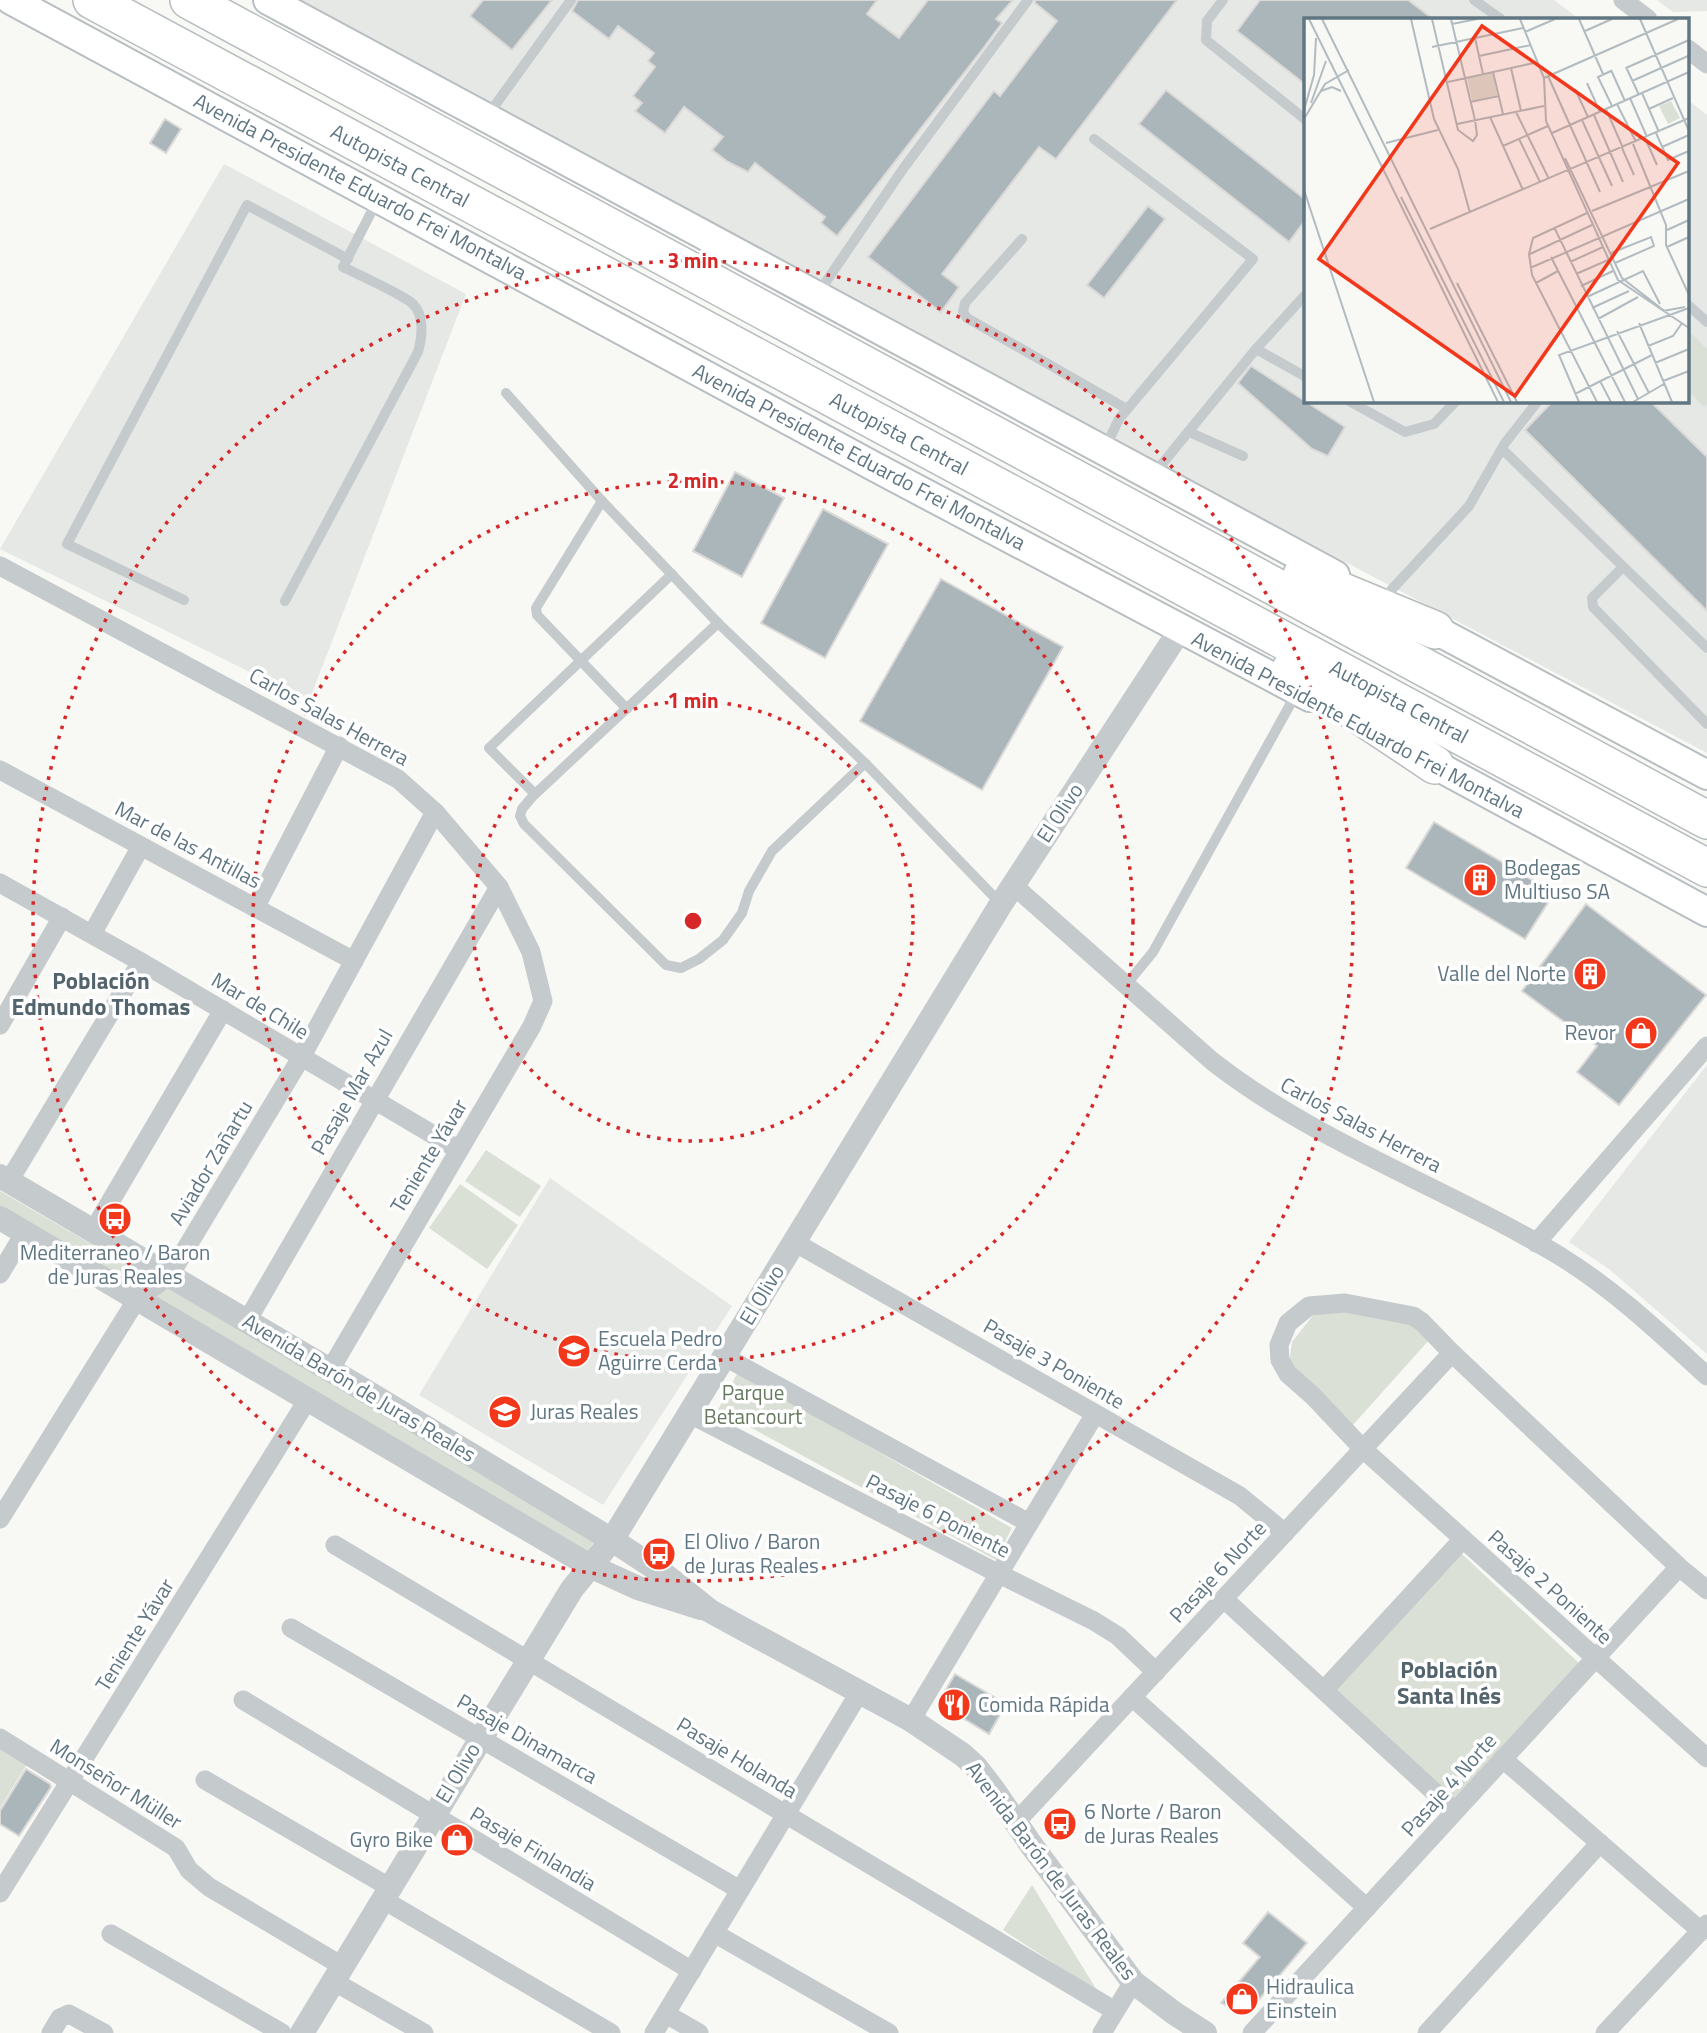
<svg xmlns="http://www.w3.org/2000/svg" width="1707" height="2033" font-family="'Titillium Web',sans-serif">
<rect width="100%" height="100%" fill="#f8f8f5"/>
<g fill="#e6e8e6">
<path d="M296 0H1554L1579 19H1306V401H1688V100L1707 115V753L1209 490Z"/>
<path d="M1657 0H1707V11L1673 12Z"/>
<path d="M224 164 466 294 309 701 0 549Z"/>
<path d="M1707 1065V1354L1609 1269 1569 1242Z"/>
<path d="M550 1178 732 1306 603 1505 419 1395Z"/>
</g>
<g fill="#dae0d5">
<path d="M1688 330 1707 349V404L1704 407 1688 391Z"/>
<path d="M486 1150 541 1186 520 1217 465 1181Z"/>
<path d="M460 1184 518 1225 487 1269 429 1228Z"/>
<path d="M0 1191 597 1538 587 1552 0 1206Z"/>
<path d="M1346 1307 1404 1318 1429 1340 1352 1426 1289 1364 1292 1342 1314 1314Z"/>
<path d="M738 1372 1012 1528 996 1560 718 1410Z"/>
<path d="M1462 1554 1580 1664 1453 1800 1335 1690Z"/>
<path d="M0 1748 27 1764 0 1808Z"/>
<path d="M1032 1885 1098 1992 1003 1930Z"/>
</g>
<g fill="#abb6bb" stroke="#dad9d7" stroke-width="2">
<path d="M483 0H552L512 50 470 16Z"/>
<path d="M578 0H877L867 14 899 38 928 0H1013L996 19 1002 23 985 46 837 236 821 223 825 217 755 163 748 172 728 162 712 150 723 137 684 107 665 133 635 111 642 103 633 96 655 67 648 61 654 53 618 26 609 39 572 11Z"/>
<path d="M1035 0H1177L1056 159 1039 147 942 274 959 287 941 312 868 257 994 91 1000 96 1057 21 1035 3Z"/>
<path d="M1260 0H1408L1433 19H1306V85L1237 31Z"/>
<path d="M1166 90 1306 200V219L1289 242 1139 124Z"/>
<path d="M165 119 181 129 166 153 150 143Z"/>
<path d="M1148 206 1165 219 1104 298 1087 285Z"/>
<path d="M1251 366 1345 427 1328 456 1312 449 1238 383Z"/>
<path d="M1553 401H1650L1707 457V611L1525 430Z"/>
<path d="M735 472 784 498 742 577 693 551Z"/>
<path d="M823 509 888 544 825 658 761 623Z"/>
<path d="M941 579 1063 647 982 790 860 721Z"/>
<path d="M1434 822 1554 893 1525 939 1406 868Z"/>
<path d="M1586 904 1706 995 1619 1105 1577 1072 1597 1046 1522 991Z"/>
<path d="M955 1674 1006 1704 989 1734 938 1703Z"/>
<path d="M26 1769 50 1784 51 1787 19 1836 0 1824V1811Z"/>
<path d="M1268 1912 1307 1943 1246 2015 1221 2003 1260 1957 1243 1943Z"/>
</g>
<g fill="none" stroke-linecap="round" stroke-linejoin="round">
<defs>
<g id="secondary">
<path d="M11 0 877 468 1310 697"/>
<path d="M268 0 1335 575"/>
<path d="M1419 621 1707 775"/>
<path d="M1417 755 1707 912"/>
</g>
<g id="motorway">
<path d="M92 0 1707 868"/>
<path d="M189 0 1707 820"/>
<path d="M1302 575 1435 630"/>
<path d="M1291 669 1435 765"/>
</g>
</defs>
<use href="#secondary" stroke="#b7bec2" stroke-width="32"/>
<use href="#motorway" stroke="#b7bcbf" stroke-width="40"/>
<g stroke="#c5cacd" stroke-width="10">
<path d="M1223 0 1207 21 1206 40 1306 120"/>
<path d="M1474 0 1501 19"/>
<path d="M488 115 571 0"/>
<path d="M1094 139 1253 259 1119 419 1105 448"/>
<path d="M1022 239 965 303 963 312 967 318 1127 409"/>
<path d="M819 292 903 169 1028 0"/>
<path d="M1688 305 1707 322"/>
<path d="M1256 349 1306 294"/>
<path d="M506 393 602 501 718 623 865 763 1001 904"/>
<path d="M1349 401 1405 432 1434 424 1456 401"/>
<path d="M1189 432 1243 456"/>
<path d="M1502 449 1707 648"/>
<path d="M1153 475 1256 349 1306 377"/>
<path d="M602 501 536 608 537 615 627 709"/>
<path d="M1623 567 1592 598 1593 607 1707 724"/>
<path d="M184 600 67 544 247 205 348 259"/>
<path d="M1382 600 1469 506 1505 443 1538 401"/>
<path d="M285 601 418 352C422 338 425 316 413 304 404 295 357 274 343 267L377 201"/>
<path d="M718 623 532 797 522 809 520 816 524 824 666 965 681 968 699 959 723 940 742 913 749 891 772 851 865 763"/>
<path d="M535 794 489 748 672 574"/>
<path d="M1126 985 1153 952 1296 694"/>
</g>
<g stroke="#c5cacd" stroke-width="19">
<path d="M1623 0 1648 19"/>
<path d="M1688 49 1707 64"/>
<path d="M0 566 398 779 435 812 499 887 531 952 543 1001 532 1026 330 1370"/>
<path d="M0 770 354 961"/>
<path d="M0 883 141 962 459 1150"/>
<path d="M1013 885 1212 1061C1318 1144 1448 1188 1563 1258 1616 1291 1661 1334 1707 1376"/>
<path d="M255 908 339 746"/>
<path d="M92 934 141 846"/>
<path d="M0 1025 62 917"/>
<path d="M9 1181 141 962"/>
<path d="M93 1231 223 1010"/>
<path d="M794 1242 1240 1496 1285 1533"/>
<path d="M1536 1243 1707 1046"/>
<path d="M0 1274 25 1232"/>
<path d="M247 1321 499 887"/>
<path d="M725 1357 1029 1523"/>
<path d="M690 1414 999 1574 1094 1621 1118 1636 1156 1672"/>
<path d="M0 1519 137 1299 170 1275 302 1056 435 812"/>
<path d="M335 1545 1115 2011"/>
<path d="M1707 1590 1679 1567 1452 1353 1422 1322 1413 1316 1345 1303 1309 1306 1288 1323 1279 1345 1280 1360 1288 1374 1313 1396 1363 1449 1707 1758"/>
<path d="M1224 1599 1455 1811"/>
<path d="M291 1628 740 1890"/>
<path d="M1324 1690 1463 1539"/>
<path d="M1132 1697 1367 1908"/>
<path d="M243 1700 692 1971"/>
<path d="M911 1720 1095 1414"/>
<path d="M0 1738 176 1848 189 1870 209 1887 342 1966"/>
<path d="M1503 1759 1701 1931"/>
<path d="M205 1780 389 1887"/>
<path d="M1016 1822 1452 1353"/>
<path d="M0 1893 308 1399"/>
<path d="M382 1899 611 2033"/>
<path d="M714 1933 889 2033"/>
<path d="M111 1934 282 2033"/>
<path d="M333 1981 424 2033"/>
<path d="M666 2014 699 2033"/>
<path d="M51 2033 60 2018 69 2014 104 2033"/>
<path d="M654 2033 859 1693"/>
<path d="M1102 2033 1133 1982"/>
<path d="M1252 2033 1679 1567"/>
<path d="M1427 2033 1600 1843"/>
<path d="M1605 2033 1707 1924"/>
</g>
<g stroke="#c5cacd" stroke-width="24">
<path d="M0 1176 359 1387 612 1540 661 1572 710 1611 911 1720 963 1755 976 1767 993 1789 1032 1846 1133 1982 1174 2013 1205 2033"/>
<path d="M0 1218 590 1566 638 1588 701 1608"/>
<path d="M302 2033 572 1589 612 1540 1001 904 1180 630"/>
</g>
<use href="#secondary" stroke="#fff" stroke-width="28"/>
<use href="#motorway" stroke="#fff" stroke-width="37"/>
</g>
<g fill="none" stroke="#d62828" stroke-width="3.5" stroke-dasharray="3.5 7">
<circle cx="693" cy="921" r="220"/>
<circle cx="693" cy="921" r="440"/>
<circle cx="693" cy="921" r="660"/>
</g>
<defs>
<symbol id="building-disc" viewBox="-11 -11 22 22"><circle r="9.5" fill="#f2371b" stroke="#fff"/><path d="M-4-6H4V6H1V3H-1V6H-4ZM-2.5-4.3h1.7v1.8h-1.7ZM.8-4.3h1.7v1.8H.8ZM-2.5-1h1.7V.8h-1.7ZM.8-1h1.7V.8H.8Z" fill="#fff"/></symbol>
<symbol id="shop-disc" viewBox="-11 -11 22 22"><circle r="9.5" fill="#f2371b" stroke="#fff"/><path d="M-5-2.5h2.3a2.7 3.5 0 0 1 5.4 0H5L5.5 6h-11ZM-1.5-2.5h3a1.5 2.3 0 0 0-3 0Z" fill="#fff"/></symbol>
<symbol id="bus-disc" viewBox="-11 -11 22 22"><circle r="9.5" fill="#f2371b" stroke="#fff"/><path d="M-5-6H5V4H4V6H2V4H-2V6H-4V4H-5ZM-3.5-4V0h7V-4ZM-3.5 1.2v1.5H-2V1.2ZM2 1.2v1.5H3.5V1.2Z" fill="#fff"/></symbol>
<symbol id="school-disc" viewBox="-11 -11 22 22"><circle r="9.5" fill="#f2371b" stroke="#fff"/><path d="M0-5L7-2L0 1L-7-2ZM-4 1L0 2.5L4 1V4Q0 6-4 4Z" fill="#fff"/></symbol>
<symbol id="restaurant-disc" viewBox="-11 -11 22 22"><circle r="9.5" fill="#f2371b" stroke="#fff"/><path d="M-5-6h1v4h1v-4h1v4h1v-4h1v5L-1.5 .5V6h-2V.5L-5-1ZM5-6V6H3V1.5H1.5Q1.5-4 5-6Z" fill="#fff"/></symbol>
</defs>
<g fill-rule="evenodd">
<use href="#building-disc" x="1461" y="861" width="38" height="38"/>
<use href="#building-disc" x="1571" y="955" width="38" height="38"/>
<use href="#shop-disc" x="1622" y="1014" width="38" height="38"/>
<use href="#bus-disc" x="96" y="1200" width="38" height="38"/>
<use href="#school-disc" x="555" y="1332" width="38" height="38"/>
<use href="#school-disc" x="486" y="1393" width="38" height="38"/>
<use href="#bus-disc" x="640" y="1535" width="38" height="38"/>
<use href="#restaurant-disc" x="935" y="1686" width="38" height="38"/>
<use href="#bus-disc" x="1041" y="1805" width="38" height="38"/>
<use href="#shop-disc" x="438" y="1821" width="38" height="38"/>
<use href="#shop-disc" x="1223" y="1980" width="38" height="38"/>
</g>
<g text-anchor="middle" stroke-width="7" stroke-linejoin="round" paint-order="stroke">
<g font-size="21" fill="#607783" stroke="#fff">
<text transform="translate(400 166) rotate(28)" y="7">Autopista Central</text>
<text transform="translate(360 187) rotate(28)" y="7">Avenida Presidente Eduardo Frei Montalva</text>
<text transform="translate(899 434) rotate(28)" y="7">Autopista Central</text>
<text transform="translate(859 457) rotate(28)" y="7">Avenida Presidente Eduardo Frei Montalva</text>
<text transform="translate(1399 702) rotate(28)" y="7">Autopista Central</text>
<text transform="translate(329 717) rotate(29)" y="7">Carlos Salas Herrera</text>
<text transform="translate(1358 725) rotate(28)" y="7">Avenida Presidente Eduardo Frei Montalva</text>
<text transform="translate(1060 813) rotate(-57)" y="7">El Olivo</text>
<text transform="translate(188 845) rotate(28)" y="7">Mar de las Antillas</text>
<text transform="translate(260 1006) rotate(31)" y="7">Mar de Chile</text>
<text transform="translate(352 1092) rotate(-60)" y="7">Pasaje Mar Azul</text>
<text transform="translate(1361 1125) rotate(28)" y="7">Carlos Salas Herrera</text>
<text transform="translate(429 1156) rotate(-59)" y="7">Teniente Yávar</text>
<text transform="translate(211 1163) rotate(-59)" y="7">Aviador Zañartu</text>
<text transform="translate(762 1295) rotate(-59)" y="7">El Olivo</text>
<text transform="translate(1054 1364) rotate(30)" y="7">Pasaje 3 Poniente</text>
<text transform="translate(359 1388) rotate(31)" y="7">Avenida Barón de Juras Reales</text>
<text transform="translate(938 1516) rotate(27)" y="7">Pasaje 6 Poniente</text>
<text transform="translate(1218 1572) rotate(-47)" y="7">Pasaje 6 Norte</text>
<text transform="translate(1550 1587) rotate(42)" y="7">Pasaje 2 Poniente</text>
<text transform="translate(135 1635) rotate(-58)" y="7">Teniente Yávar</text>
<text transform="translate(527 1739) rotate(30)" y="7">Pasaje Dinamarca</text>
<text transform="translate(737 1758) rotate(31)" y="7">Pasaje Holanda</text>
<text transform="translate(458 1773) rotate(-59)" y="7">El Olivo</text>
<text transform="translate(116 1784) rotate(32)" y="7">Monseñor Müller</text>
<text transform="translate(1449 1785) rotate(-48)" y="7">Pasaje 4 Norte</text>
<text transform="translate(533 1849) rotate(31)" y="7">Pasaje Finlandia</text>
<text transform="translate(1051 1871) rotate(53)" y="7">Avenida Barón de Juras Reales</text>
</g>
<g font-size="21" fill="#607783" stroke="#fff" text-anchor="start">
<text x="1504" y="875">Bodegas<tspan x="1504" dy="24">Multiuso SA</tspan></text>
<text x="1566" y="981" text-anchor="end">Valle del Norte</text>
<text x="1616" y="1040" text-anchor="end">Revor</text>
<text x="115" y="1260" text-anchor="middle">Mediterraneo / Baron<tspan x="115" dy="24">de Juras Reales</tspan></text>
<text x="598" y="1346">Escuela Pedro<tspan x="598" dy="24">Aguirre Cerda</tspan></text>
<text x="530" y="1419">Juras Reales</text>
<text x="684" y="1549">El Olivo / Baron<tspan x="684" dy="24">de Juras Reales</tspan></text>
<text x="978" y="1712">Comida Rápida</text>
<text x="1084" y="1819">6 Norte / Baron<tspan x="1084" dy="24">de Juras Reales</tspan></text>
<text x="433" y="1847" text-anchor="end">Gyro Bike</text>
<text x="1266" y="1994">Hidraulica<tspan x="1266" dy="24">Einstein</tspan></text>
</g>
<g font-size="21" fill="#677a60" stroke="#fff">
<text x="753" y="1400">Parque<tspan x="753" dy="24">Betancourt</tspan></text>
</g>
<g font-size="23" font-weight="bold" fill="#53646d" stroke="#fff">
<text x="101" y="989">Población<tspan x="101" dy="26">Edmundo Thomas</tspan></text>
<text x="1449" y="1678">Población<tspan x="1449" dy="26">Santa Inés</tspan></text>
</g>
</g>
<g transform="translate(1304 18)">
<rect width="385" height="385" fill="#f8f8f5"/>
<path d="M189 55 193 77 168 83 163 60ZM367 83 376 100 364 106 355 88Z" fill="#dae0d5"/>
<path fill="none" stroke="#b2bcc0" stroke-width="2" d="M5 1 194 384M18 1 207 384M107 1 130 101 154 151 166 195M128 1 154 112 169 123 173 117 171 102 147 1M216 1 240 60 242 103 314 262 385 310M275 1 299 56M336 1 385 113M148 6 173 1M281 13 308 1M221 14 251 1M171 20 179 56M128 29 219 10M175 38 227 27M322 49 335 77M207 50 217 93M322 50 385 22M307 52 321 83M307 53 294 59 308 88M189 54 199 96M244 58 296 174M240 60 374 1M328 63 384 38M144 64 234 44M283 65 296 94M271 71 284 99M17 73 28 69 37 73M338 75 355 114M326 80 343 119M166 84 195 78M7 85 22 43M313 86 332 124M302 91 319 130M345 91 369 80M0 92 10 57 12 20M212 94 245 161M290 97 319 164M186 99 219 172M0 101 21 66 45 52M278 102 308 168M153 106 240 88M248 115 385 54M352 115 364 142 385 133M341 120 353 147M215 121 236 164M82 125 134 112M329 126 362 207V227L385 277M199 128 244 108M358 129 385 117M318 130 330 157M261 140 318 260 363 295M0 172 70 384M97 179 200 384M288 193 385 153M283 195 229 220 225 236 228 257 293 384M250 209 334 381M126 211 385 100M363 212 385 202M363 229 385 219M307 235 347 219 350 228 311 245M226 236 288 207M247 239 321 384M266 244 299 229M226 250 385 181M272 256 304 242M153 265 213 384M232 265 254 253M277 268 309 253M283 279 339 253 356 286M288 290 325 273M359 293 381 289M294 301 334 279M335 305 368 384M313 313 345 375M344 328 369 318 378 305M351 345 385 331M296 363 307 384M359 363 385 353M271 376 348 337M275 384 255 337 385 290M329 384 360 366"/>
<path fill="#f2371b" fill-opacity="0.15" stroke="#f2371b" stroke-width="3.5" d="M178 8 374 145 211 378 15 241Z"/>
<rect width="385" height="385" fill="none" stroke="#607783" stroke-width="3.5"/>
</g>
<circle cx="693" cy="921" r="10" fill="#d62828" stroke="#fff" stroke-width="3.5"/>
<g font-size="21" text-anchor="middle" font-weight="bold" fill="#d62828" stroke="#fff" stroke-width="7" stroke-linejoin="round" paint-order="stroke">
<text x="693" y="268">3 min</text>
<text x="693" y="488">2 min</text>
<text x="693" y="708">1 min</text>
</g>
</svg>
